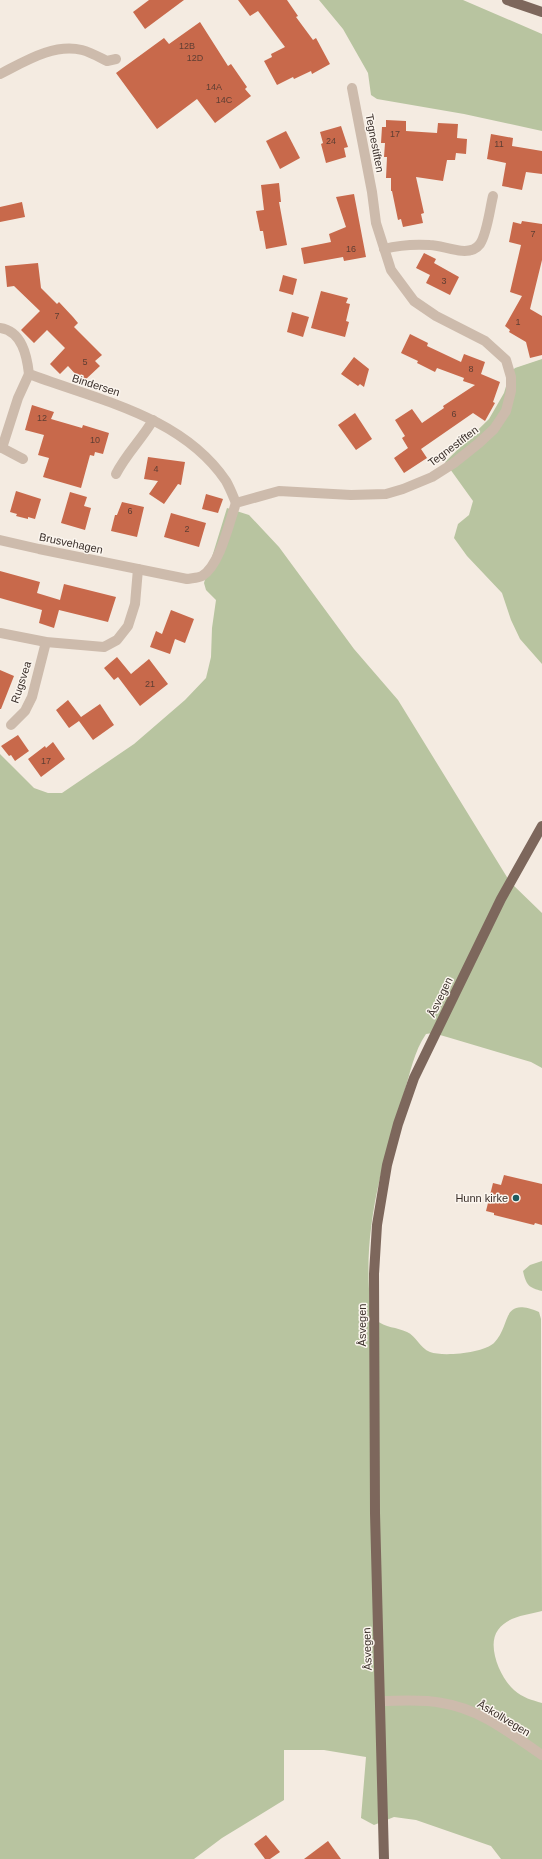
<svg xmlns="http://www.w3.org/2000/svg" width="542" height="1859" font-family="Helvetica,sans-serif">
<rect width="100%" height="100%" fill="#f4ebe1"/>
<g fill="#b8c4a0">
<path d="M319 0H463L542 34V131L464 114 377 99 371 95 368 73 343 29Z"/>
<path d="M542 359V664L520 639 511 620 502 593 467 556 454 538 458 524 469 515 473 501 445 462 489 419 504 393 510 373 515 368Z"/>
<path d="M227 508 249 515 279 547 354 649 398 700 510 882 542 913V1068L531 1062 447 1037 433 1033 426 1034C414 1051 410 1074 404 1093 384 1157 365 1221 369 1289 369 1298 369 1314 376 1320 385 1328 397 1327 407 1332 416 1336 420 1348 430 1352 443 1357 483 1353 494 1343 512 1325 500 1296 539 1312L541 1319 542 1611C527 1615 508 1616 498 1630 486 1646 501 1679 514 1690 523 1698 532 1700 542 1703V1859H501L491 1846 416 1820 394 1817 374 1825 361 1818 366 1757 324 1750H284V1800L222 1838 194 1859H0V754L34 788 48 793H62L134 744 185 700 206 678 211 657 212 628 216 600 206 590 204 583Z"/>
<path d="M542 1261V1291C529 1288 526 1285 523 1271L530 1265Z"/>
</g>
<g fill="#c8694b">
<path d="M149 0H184L145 29 133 12Z"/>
<path d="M238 0H287L298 16 296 17 313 40 316 38 330 64 312 74 311 71 294 79 293 77 277 85 264 61 272 57 271 54 285 47 258 11 250 16Z"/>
<path d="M200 22 228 66 231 64 247 87 245 89 251 96 215 123 197 99 157 129 116 73 164 38 169 44Z"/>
<path d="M386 120 406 121V131L437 133 438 123 458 124 457 138 467 139 466 154 456 153 455 160H447L443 181 416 177 424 213 421 214 423 223 403 227 401 219 398 220 392 191H391V178H386L387 157H384L385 143H381L382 127H386Z"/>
<path d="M341 126 348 147 344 148 346 157 326 163 321 144 323 143 320 132Z"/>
<path d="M286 131 300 158 280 169 266 141Z"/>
<path d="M491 134 513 138 512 146 542 151V174L526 172 522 190 502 186 506 163 487 159Z"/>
<path d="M279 183 281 202H279L287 245 266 249 263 231H260L256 211 264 210 261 185Z"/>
<path d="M354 194 366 257 344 261 343 257 304 264 301 248 331 242 329 234 346 227 336 197Z"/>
<path d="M22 202 25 217 0 222V207Z"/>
<path d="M522 221 542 224V260L530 309 542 316V355L530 358 526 342 509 332 510 330 505 326 522 296 510 292 521 245 509 242 513 222 521 224Z"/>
<path d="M424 253 436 259 434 263 459 277 450 295 426 283 430 275 416 268Z"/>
<path d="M38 263 41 288 57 304 59 302 73 317 78 323 74 327 102 355 95 361 100 366 85 380 81 376 79 378 68 366 60 374 50 364 65 348 47 330 34 343 21 330 40 311 14 286 7 287 5 266Z"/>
<path d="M283 275 297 279 293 295 279 291Z"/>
<path d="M321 291 348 298 346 303 350 304 346 321 349 322 345 337 311 328Z"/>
<path d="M292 312 309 317 303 337 287 332Z"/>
<path d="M410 334 428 343 427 346 461 362 464 354 485 362 481 374 500 382 493 402 495 403 485 421 473 413 421 449 427 458 404 473 394 458 408 448 402 438 405 436 395 420 412 409 422 423 444 408 443 406 475 385 463 381 464 378 437 368 435 372 417 363 418 361 401 353Z"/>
<path d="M354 357 369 369 364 387 360 384 358 386 341 374Z"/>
<path d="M32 405 54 412 51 419 82 428 83 425 109 433 103 454 95 452 94 456 90 455 81 488 43 477 49 458 38 455 44 435 25 430Z"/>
<path d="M355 413 372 439 356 450 338 425Z"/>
<path d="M148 457 185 462 181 485 178 484 164 504 149 494 158 481 144 479Z"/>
<path d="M16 491 41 499 35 519 28 517V519L16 516 17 514 10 512Z"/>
<path d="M70 492 87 497 84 506 91 508 85 530 61 523Z"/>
<path d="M206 494 223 499 218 513 202 509Z"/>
<path d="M122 502 144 507 137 537 111 531 115 515H117Z"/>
<path d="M171 513 206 523 199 547 164 537Z"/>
<path d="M0 571 40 582 37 593 60 600 64 584 116 597 108 622 59 610 54 628 39 623 42 610 0 598Z"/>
<path d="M171 610 194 619 185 643 175 639 170 654 150 647 156 631 162 634Z"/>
<path d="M117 657 131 674 149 659 168 684 140 706 118 677 114 680 104 668Z"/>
<path d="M0 670 14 676 1 709H0Z"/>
<path d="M68 700 81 717 100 704 114 725 93 740 79 721 69 728 56 710Z"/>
<path d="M18 735 29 751 15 761 11 755 9 756 1 746Z"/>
<path d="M53 742 65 759 41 777 28 759 45 746 46 748Z"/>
<path d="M504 1175 542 1184V1225L535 1223 534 1225 494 1215V1213L486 1211 493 1183 501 1185Z"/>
<path d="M266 1835 280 1852 270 1859H265L254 1844Z"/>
<path d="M328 1841 341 1859H304Z"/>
</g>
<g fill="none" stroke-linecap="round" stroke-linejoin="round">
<g stroke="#cdbbac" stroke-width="10">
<path d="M0 74C24 62 53 43 82 50 90 52 99 57 107 61L116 59"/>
<path d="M384 249C399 245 414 244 430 245 444 245 469 259 480 244 487 234 490 208 493 196"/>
<path d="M0 328C22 331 27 356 29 374 98 400 182 416 226 481 230 488 233 496 236 503"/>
<path d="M0 447 2 448 18 398 29 374"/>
<path d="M2 448 23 459"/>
<path d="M116 474C126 454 142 439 153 420"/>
<path d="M0 540 39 549 187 579C192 578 198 578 202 576 220 565 229 523 236 503L279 491 351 495 386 494 403 489 432 477 454 463 479 443 494 429 506 411 511 391V377L506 360 485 341 436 316 414 301 391 270 376 223 372 192 352 88"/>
<path d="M0 633 46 642 104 647 117 640 128 626 135 604 138 569"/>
<path d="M11 725 25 711 32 697 46 642"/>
<path d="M381 1701C401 1701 422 1699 442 1703 481 1709 511 1734 542 1755"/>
</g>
<g stroke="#7d675c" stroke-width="10">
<path d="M507 0 542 12"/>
<path d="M384 1859 375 1513 374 1274 377 1225 387 1165 398 1124 414 1078 501 899 542 826"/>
</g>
</g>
<circle fill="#1f5a5e" stroke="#fbf5ee" stroke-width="1.5" cx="516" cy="1198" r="4"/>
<g text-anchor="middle" stroke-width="3" stroke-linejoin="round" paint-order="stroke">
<g font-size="9" fill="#5e3e33">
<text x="187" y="49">12B</text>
<text x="195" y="61">12D</text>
<text x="214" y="90">14A</text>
<text x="224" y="103">14C</text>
<text x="395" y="137">17</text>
<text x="331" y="144">24</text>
<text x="499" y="147">11</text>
<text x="533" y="237">7</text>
<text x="351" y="252">16</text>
<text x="444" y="284">3</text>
<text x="57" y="319">7</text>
<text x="518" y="325">1</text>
<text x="85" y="365">5</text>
<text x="471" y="372">8</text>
<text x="454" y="417">6</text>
<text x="42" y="421">12</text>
<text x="95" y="443">10</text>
<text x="156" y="472">4</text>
<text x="130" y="514">6</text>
<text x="187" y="532">2</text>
<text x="150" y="687">21</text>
<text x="46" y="764">17</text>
</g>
<g font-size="11" fill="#3b302b" stroke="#fbf5ee">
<text transform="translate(375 143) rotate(79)" y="4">Tegnestiften</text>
<text transform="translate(96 385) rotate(18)" y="4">Bindersen</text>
<text transform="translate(453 446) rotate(-37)" y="4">Tegnestiften</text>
<text transform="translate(71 543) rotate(12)" y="4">Brusvehagen</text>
<text transform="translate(21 682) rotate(-72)" y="4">Rugsvea</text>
<text transform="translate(440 997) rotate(-64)" y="4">Åsvegen</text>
<text transform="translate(362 1325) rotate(-90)" y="4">Åsvegen</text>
<text transform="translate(367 1649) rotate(-92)" y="4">Åsvegen</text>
<text transform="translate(504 1718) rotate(31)" y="4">Åskollvegen</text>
</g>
<g font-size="11" fill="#3b302b" stroke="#fbf5ee" text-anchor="end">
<text x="508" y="1202">Hunn kirke</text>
</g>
</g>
</svg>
